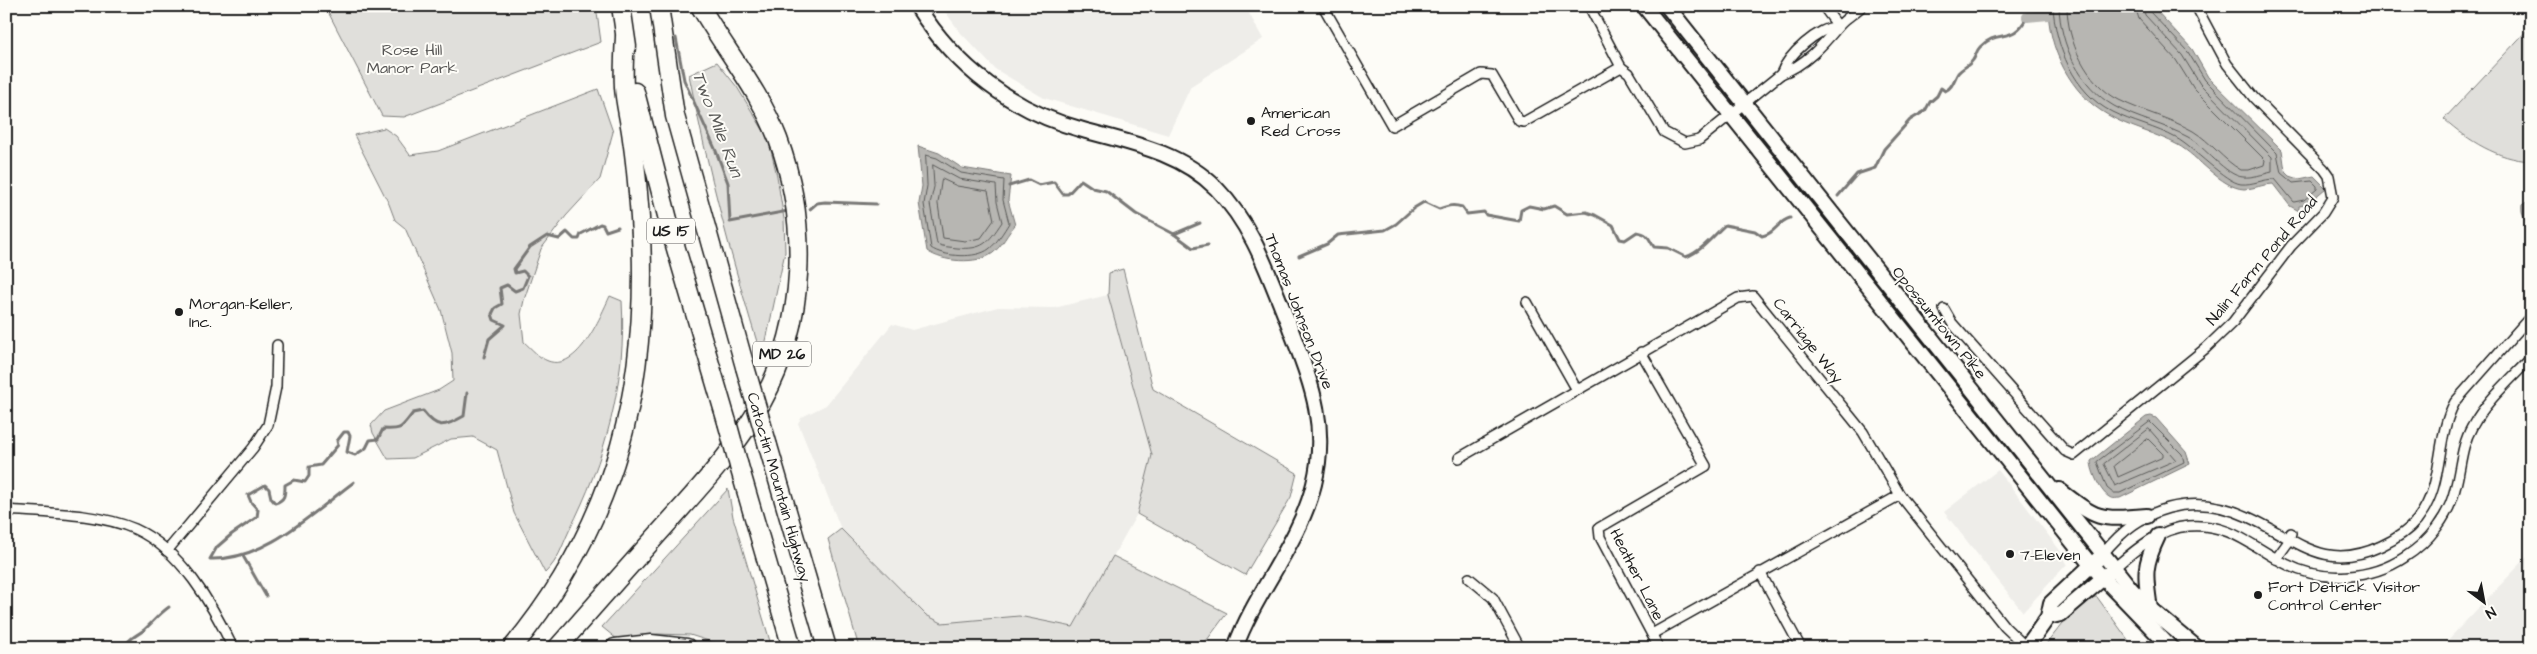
<svg xmlns="http://www.w3.org/2000/svg" width="2537" height="654" font-family="'Architects Daughter',sans-serif">
<rect width="100%" height="100%" fill="#fdfcf7"/>
<filter id="ink" filterUnits="userSpaceOnUse"><feTurbulence type="fractalNoise" baseFrequency=".02" numOctaves="2"/><feDisplacementMap in="SourceGraphic" scale="10" xChannelSelector="R" yChannelSelector="G"/><feConvolveMatrix kernelMatrix="1 2 1 2 8 2 1 2 1" color-interpolation-filters="sRGB"/></filter>
<g filter="url(#ink)">
<g fill="#eeede9">
<path d="M941 6H1245L1263 39 1191 86 1168 135 1044 98 995 69 960 32Z"/>
<path d="M1108 295 1152 455 1137 514 1073 627 1019 616 942 623 929 618 841 529 798 423 802 417 826 405 892 324 912 330 998 307 1054 308Z"/>
<path d="M1998 470 2062 553 2067 564 2023 612 1944 512Z"/>
<path d="M2531 553V648H2440Z"/>
</g>
<g fill="#e0dfdb" stroke="#7e7e7c">
<path d="M325 6H596L601 42 404 117 382 116Z"/>
<path d="M2531 26V161C2497 159 2469 141 2444 119Z"/>
<path d="M717 62 737 87 768 138 777 176 784 219 785 252 766 341 761 355C732 262 708 170 689 75Z"/>
<path d="M598 89 613 132 600 179 566 216 541 249 524 300 521 314 524 342C531 348 539 358 548 361 578 372 600 317 610 296L622 301C627 381 605 460 569 531 561 548 559 559 545 573L514 513 497 450 473 437 451 439 413 458 388 459 373 433 371 425 384 411 439 390 453 381 452 353 441 310 405 228 395 220 389 204 354 135 384 128 396 136 410 155 438 151Z"/>
<path d="M1123 269 1153 389 1297 473 1291 497 1245 575 1137 514 1152 455 1108 295 1109 273Z"/>
<path d="M728 489 733 517 772 648H731L690 635 657 634 618 640 602 627Z"/>
<path d="M841 529 926 615 942 623 1019 616 1073 627 1113 556 1227 613 1207 640 1185 648H859L828 539Z"/>
<path d="M2097 597 2134 648H2043L2083 598Z"/>
</g>
<g fill="#b7b6b2" stroke="#797876">
<path d="M2048 6H2152L2192 49 2208 77 2282 150 2285 171 2290 176 2299 179 2314 176 2326 188 2306 205 2299 206V211L2290 206 2273 184C2263 184 2254 189 2244 189 2221 188 2198 156 2178 145 2156 133 2130 128 2108 115 2070 94 2048 48 2048 6Z"/>
<path d="M918 146 939 153 962 168 1011 176 1008 200 1015 225C1008 233 1002 246 993 253 977 265 942 262 927 251L919 203 922 186Z"/>
<path d="M2531 199V227C2524 221 2521 213 2522 205Z"/>
<path d="M2151 416 2156 418 2186 452 2190 464 2120 498C2117 498 2114 499 2111 498 2101 494 2091 471 2091 461L2146 417Z"/>
</g>
<g fill="none" stroke-linecap="round" stroke-linejoin="round">
<g stroke="#5a5a58" stroke-width="1">
<path d="M2053 6C2055 46 2074 93 2112 112 2132 122 2156 127 2176 138 2193 147 2225 182 2241 184 2253 185 2263 179 2275 179L2294 202 2304 200 2317 189V186L2312 181 2293 183 2281 173 2277 153 2205 80 2188 52 2150 12 2149 6"/>
<path d="M2059 6C2060 44 2079 86 2114 106 2137 119 2164 124 2188 137 2204 146 2226 176 2243 177 2252 178 2263 174 2272 172V157L2200 84 2182 55 2145 15 2143 6"/>
<path d="M2067 6C2067 41 2086 83 2119 100 2143 112 2170 118 2193 131 2211 142 2223 160 2241 170H2249L2264 165 2265 160 2194 89 2176 60 2139 19 2135 6"/>
<path d="M926 155 937 158 961 173 1004 180 1003 200 1009 223C1004 231 997 243 989 249 976 259 944 257 931 248L924 204 927 186Z"/>
<path d="M933 165 959 179 996 185 997 202 1002 222C988 243 983 250 957 248 950 247 943 247 937 244L930 204 934 187Z"/>
<path d="M942 179 957 186 988 191 994 220 981 238 965 241 943 238 938 204Z"/>
<path d="M2150 422 2182 454 2184 462 2120 493H2113L2107 488 2097 462Z"/>
<path d="M2149 429 2176 460 2115 486 2104 464Z"/>
<path d="M2148 439 2163 454V457L2118 477 2114 466Z"/>
</g>
<g stroke="#797876" stroke-width="3">
<path d="M676 38 684 80 716 151 728 183 730 222 788 211"/>
<path d="M1009 186 1029 180 1039 185 1054 182 1063 194H1068L1081 180 1093 188 1106 191 1136 214 1174 234 1193 248 1208 245"/>
<path d="M1838 196 1857 174 1875 168 1884 149 1910 120 1925 111 1930 102 1937 96 1941 88 1945 91C1953 88 1954 79 1958 73 1962 68 1969 66 1973 60 1976 56 1976 51 1980 47 1998 28 2013 45 2027 17"/>
<path d="M810 209 817 203 825 202 876 204"/>
<path d="M1174 234 1200 223"/>
<path d="M1299 256 1327 244 1338 235 1385 230 1396 224 1414 208 1424 202 1439 209C1448 206 1452 204 1462 207L1467 214 1484 212 1486 215 1519 221 1521 210 1529 206 1544 209 1554 206 1567 214 1586 212 1595 215 1613 225 1620 239 1625 240 1637 232C1649 234 1648 238 1654 247L1668 248 1686 257C1702 251 1713 236 1725 225L1755 231 1762 236C1775 234 1778 221 1790 218"/>
<path d="M484 357 489 339 505 325 494 320 492 314 495 308 502 304 500 288 507 285 515 291 523 288 528 276 523 271 515 273 514 269 530 247 547 236 559 239 567 232 574 239H579L581 234 600 224 603 225 606 231 618 227"/>
<path d="M354 482C312 513 265 561 210 559L217 547 232 534 257 517 258 510 251 502 248 495 265 485 269 489 271 498 275 503C285 500 285 495 285 485L294 480 305 482 309 476V467L321 465 338 445 337 441 344 432H348L350 436 347 452 355 455 366 448 370 440 378 439 383 429C403 430 401 428 413 413L423 411C437 429 443 428 464 416L467 393"/>
<path d="M243 556 266 596"/>
<path d="M123 648C130 637 135 637 144 630 153 622 159 614 169 607"/>
</g>
<path stroke="#b7b6b2" stroke-width="10" d="M2027 17 2048 15"/>
<defs>
<g id="street">
<path d="M1323 6 1392 126 1481 74 1492 75 1519 121 1524 122 1621 67 1629 73 1664 132 1685 143 1699 140 1781 74C1805 65 1822 46 1838 27 1844 19 1855 13 1862 6"/>
<path d="M1589 6 1621 67"/>
<path d="M1823 6 1838 26"/>
<path d="M1781 74C1788 54 1817 29 1838 26"/>
<path d="M1527 302 1577 390"/>
<path d="M1944 309 1952 323 2065 451 2074 455 2206 348 2233 322 2291 246 2323 213 2333 197 2329 176 2324 169 2254 98 2227 64 2196 6"/>
<path d="M1641 352 1706 466 1599 528 1600 537 1659 648"/>
<path d="M1459 458 1738 298 1753 296 1863 432 1900 495 2005 627 2026 647"/>
<path d="M6 510C46 513 98 513 135 529 181 550 212 604 233 648"/>
<path d="M167 551 253 448 268 425 276 387 277 345"/>
<path d="M2103 554C2140 507 2192 491 2248 517 2297 539 2323 573 2381 546 2394 540 2408 531 2417 520 2446 483 2434 440 2455 402L2531 316"/>
<path d="M2276 559 2289 541 2291 533"/>
<path d="M2114 568C2135 550 2160 528 2189 526 2231 523 2252 547 2286 564 2322 583 2371 580 2405 557 2429 542 2449 516 2455 489 2461 468 2461 446 2472 427 2486 401 2511 379 2531 358"/>
<path d="M1760 572 1801 648"/>
<path d="M1469 578 1493 598 1520 648"/>
<path d="M1652 634 1900 495"/>
</g>
<g id="secondary">
<path d="M917 6C955 67 1014 112 1083 130 1131 143 1180 152 1216 188 1254 227 1269 276 1289 325 1310 381 1329 423 1314 484 1300 542 1255 592 1235 648"/>
<path d="M1644 6 2091 565 2171 648"/>
<path d="M1667 6 2131 589 2150 609 2197 648"/>
<path d="M2059 490C2098 520 2098 520 2147 516"/>
<path d="M2150 609C2145 575 2143 567 2158 536"/>
<path d="M2048 617 2061 614 2109 573"/>
<path d="M2026 648 2048 617 2051 603 2098 559"/>
</g>
<g id="highway">
<path d="M621 6 627 47"/>
<path d="M659 6 675 116 745 367"/>
<path d="M635 92 672 235 727 422"/>
<path d="M768 446 827 648"/>
<path d="M739 466 792 648"/>
<path d="M512 648C618 520 651 381 640 218 638 191 636 165 632 139 630 121 625 104 624 87 623 70 624 54 625 37"/>
<path d="M557 648C594 606 630 565 667 524 701 486 737 448 762 402 806 323 809 223 778 139 759 90 726 51 700 6"/>
<path d="M615 648 651 644 687 648"/>
</g>
</defs>
<use href="#street" stroke="#1c1c1c" stroke-width="12"/>
<use href="#secondary" stroke="#1c1c1c" stroke-width="18"/>
<use href="#highway" stroke="#1c1c1c" stroke-width="21"/>
<use href="#street" stroke="#fdfcf7" stroke-width="9"/>
<use href="#secondary" stroke="#fdfcf7" stroke-width="14"/>
<use href="#highway" stroke="#fdfcf7" stroke-width="18"/>
<defs>
<g id="highway-bridge">
<path d="M745 367 768 446"/>
<path d="M727 422 739 466"/>
</g>
</defs>
<use href="#highway-bridge" stroke="#1c1c1c" stroke-width="21" stroke-linecap="butt"/>
<use href="#highway-bridge" stroke="#fdfcf7" stroke-width="18"/>
</g>
</g>
<g fill="#1c1c1c" stroke="#fdfcf7" stroke-width="2">
<circle cx="1251" cy="121" r="5"/>
<circle cx="179" cy="312" r="5"/>
<circle cx="2010" cy="554" r="5"/>
<circle cx="2258" cy="595" r="5"/>
</g>
<g text-anchor="middle" stroke-width="4" stroke-linejoin="round" paint-order="stroke">
<g fill="#fdfcf7" stroke="#605f5e" stroke-width="1">
<rect x="647" y="218.5" width="48" height="25" rx="4"/>
<rect x="753" y="341.5" width="58" height="25" rx="4"/>
</g>
<g font-size="15" font-weight="bold" fill="#1c1c1c">
<text x="671" y="236">US 15</text>
<text x="782" y="359">MD 26</text>
</g>
<g font-size="16" fill="#575655" stroke="#fdfcf7">
<text x="412" y="55">Rose Hill<tspan x="412" dy="18">Manor Park</tspan></text>
</g>
<g font-size="16" fill="#1c1c1c" stroke="#fdfcf7" text-anchor="start">
<text x="1261" y="118">American<tspan x="1261" dy="18">Red Cross</tspan></text>
<text x="189" y="309">Morgan-Keller,<tspan x="189" dy="18">Inc.</tspan></text>
<text x="2020" y="560">7-Eleven</text>
<text x="2268" y="592">Fort Detrick Visitor<tspan x="2268" dy="18">Control Center</tspan></text>
</g>
<g font-size="16" fill="#1c1c1c" stroke="#fdfcf7">
<text transform="translate(2261 260) rotate(-50)" y="6">Nalin Farm Pond Road</text>
<text transform="translate(1300 311) rotate(69)" y="6">Thomas Johnson Drive</text>
<text transform="translate(1940 322) rotate(51)" y="6">Opossumtown Pike</text>
<text transform="translate(1809 340) rotate(52)" y="6">Carriage Way</text>
<text transform="translate(780 487) rotate(74)" y="6">Catoctin Mountain Highway</text>
<text transform="translate(1638 574) rotate(63)" y="6">Heather Lane</text>
</g>
<g font-size="18" font-style="italic" fill="#5a5a58" stroke="#fdfcf7">
<text transform="translate(718 124) rotate(69)" y="6">Two Mile Run</text>
</g>
</g>
<rect width="2537" height="654" fill="none" stroke="#fdfcf7" stroke-width="25"/>
<rect x="12" y="12" width="2512" height="629" fill="none" stroke="#1c1c1c" stroke-width="2" filter="url(#ink)"/>
<g transform="translate(2484 602) rotate(148)" stroke="#fdfcf7" stroke-width="4" paint-order="stroke">
<path d="M0-4L9 19L0 12L-9 19Z" fill="#1c1c1c"/>
<text y="-8" font-size="14" font-weight="bold" text-anchor="middle" fill="#1c1c1c">N</text>
</g>
</svg>
